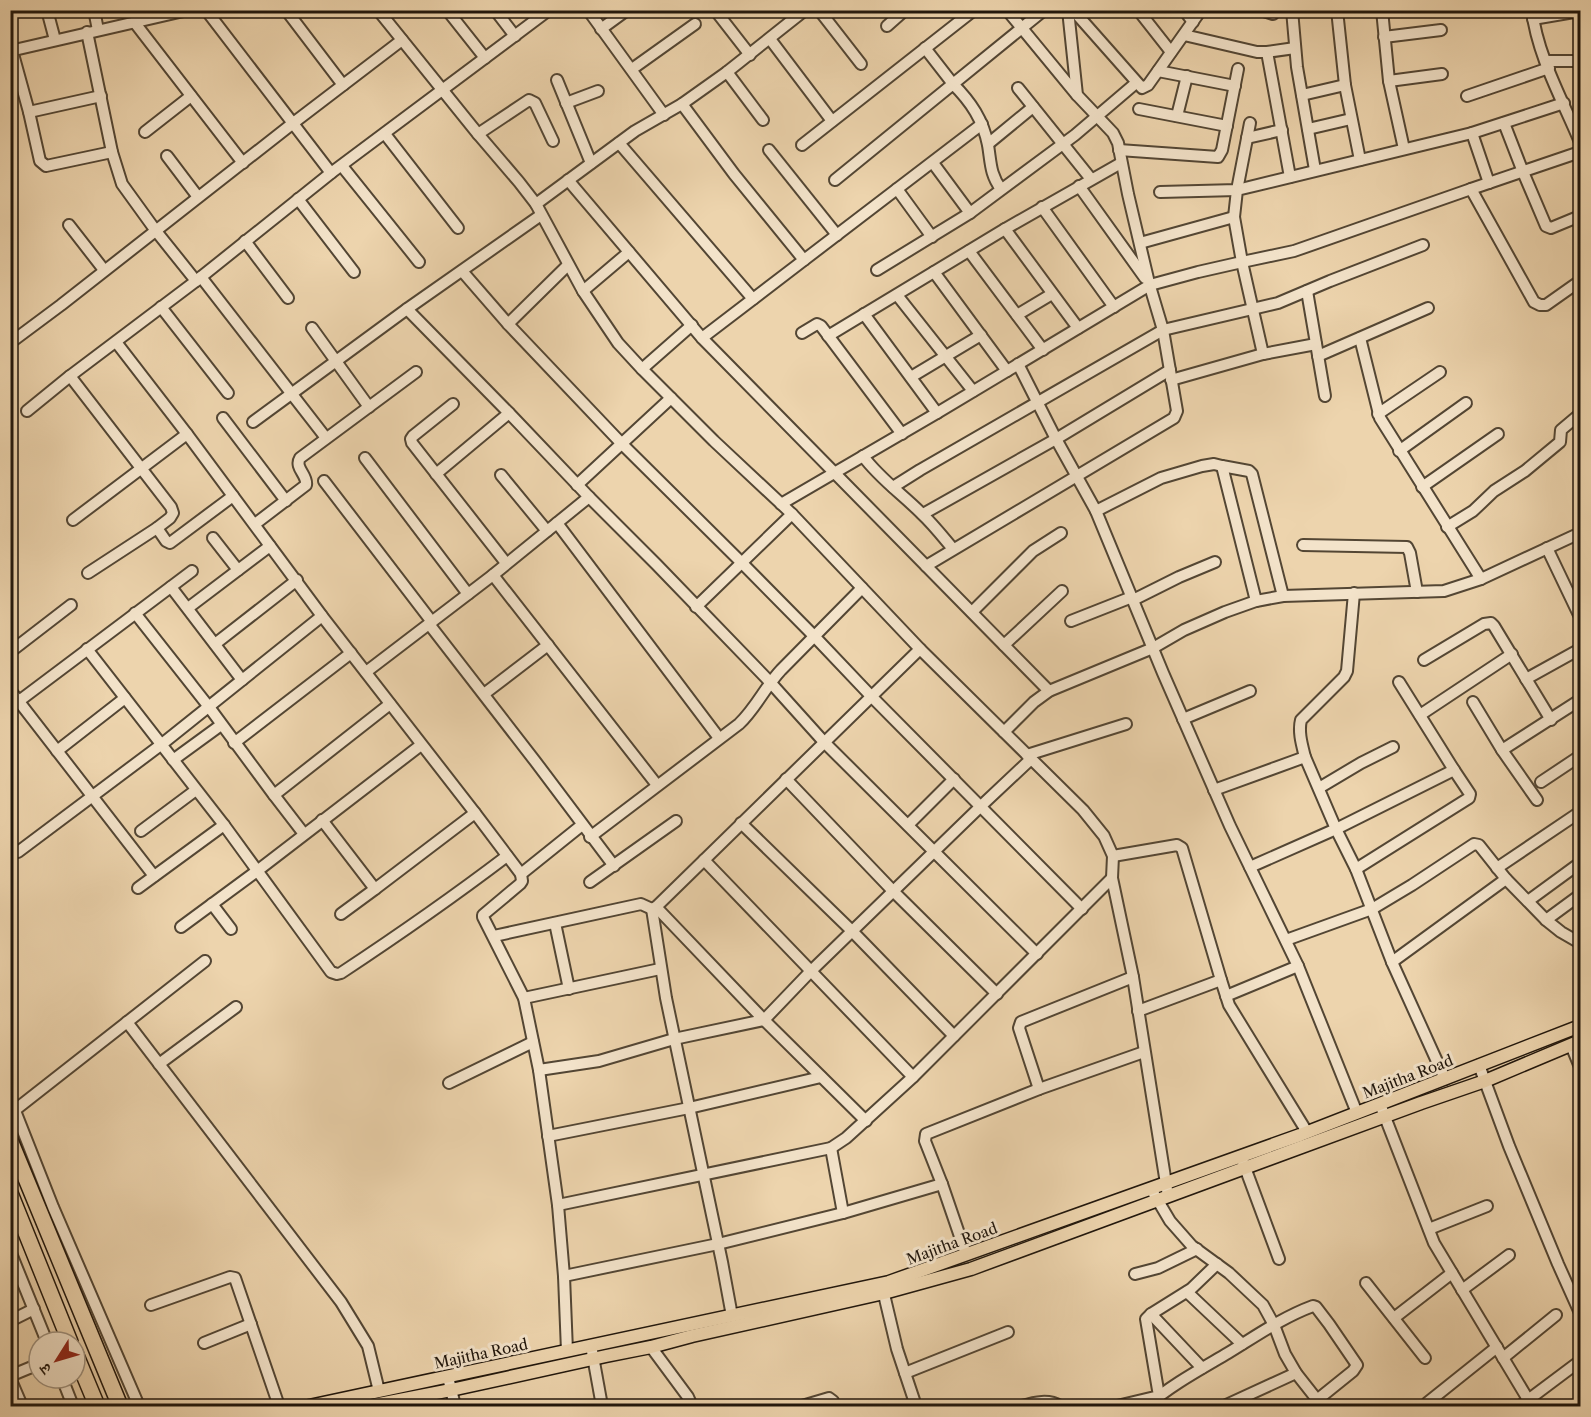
<svg xmlns="http://www.w3.org/2000/svg" width="1591" height="1417" font-family="'Libre Caslon Text','Noto Serif Devanagari',serif">
<rect width="100%" height="100%" fill="#edd4ad"/>
<filter id="stains"><feTurbulence type="fractalNoise" baseFrequency=".00333" numOctaves="4"/><feColorMatrix values="0 0 0 0 .2 0 0 0 0 .09 0 0 0 0 .02 0 0 0 .5 -.17"/></filter>
<radialGradient id="worn" r=".72"><stop offset=".6" stop-color="#630" stop-opacity="0"/><stop offset="1" stop-color="#630" stop-opacity=".3"/></radialGradient>
<g fill="none" stroke-linecap="round" stroke-linejoin="round">
<defs>
<g id="minor">
<path d="M47 10 55 40"/>
<path d="M94 10 98 30"/>
<path d="M206 10 331 173"/>
<path d="M286 10 343 85"/>
<path d="M378 10 478 134 519 182 536 204 583 291 618 343 642 369 714 441 792 514 920 649 1083 810 1104 836 1113 856 1112 878 1133 977 1168 1196"/>
<path d="M447 10 485 58"/>
<path d="M495 10 515 36"/>
<path d="M588 10 664 115"/>
<path d="M715 10 750 55"/>
<path d="M819 10 861 64"/>
<path d="M1007 10 1077 95"/>
<path d="M1073 10 1142 88 1148 85 1201 10"/>
<path d="M1138 10 1171 52"/>
<path d="M1184 10 1193 22"/>
<path d="M1261 10 1273 14"/>
<path d="M1292 10 1297 67 1315 170"/>
<path d="M1337 10 1345 85 1360 160"/>
<path d="M1382 10 1389 81 1404 149"/>
<path d="M1532 10C1537 55 1563 101 1580 142"/>
<path d="M1533 19 1580 11"/>
<path d="M135 23 243 163"/>
<path d="M887 26 905 10"/>
<path d="M601 29 627 10"/>
<path d="M87 32 112 152 122 184 156 231 196 281"/>
<path d="M1184 35 1257 52H1267L1295 48"/>
<path d="M1384 37 1441 30"/>
<path d="M770 39 832 121"/>
<path d="M10 43 29 112 40 161 46 166 112 152"/>
<path d="M925 48 953 84 1044 10"/>
<path d="M10 51 188 10"/>
<path d="M1267 52 1290 177"/>
<path d="M1546 61H1580"/>
<path d="M632 69 695 24"/>
<path d="M1158 71 1235 86"/>
<path d="M727 72 763 120"/>
<path d="M557 80 591 163"/>
<path d="M1389 81 1442 74"/>
<path d="M1018 88 1091 179"/>
<path d="M1302 95 1345 85"/>
<path d="M1467 96 1549 68"/>
<path d="M566 103 598 91"/>
<path d="M682 104 734 174 804 260 702 338"/>
<path d="M1139 109 1227 126"/>
<path d="M29 112 101 96"/>
<path d="M1177 116 1187 76"/>
<path d="M1504 123 1523 172 1546 226 1551 228 1580 216"/>
<path d="M1308 129 1351 119"/>
<path d="M145 132 191 96"/>
<path d="M1472 133 1489 183"/>
<path d="M385 134 458 228"/>
<path d="M478 134 529 100 535 103 553 141"/>
<path d="M1247 138 1282 130"/>
<path d="M619 143 753 299"/>
<path d="M988 144 1033 107"/>
<path d="M802 145 974 10"/>
<path d="M769 150 837 235"/>
<path d="M1119 150 1218 157 1222 150 1238 69"/>
<path d="M167 156 198 197"/>
<path d="M933 163 970 213"/>
<path d="M342 166 419 262"/>
<path d="M568 180 702 338 1049 691"/>
<path d="M835 180 953 84C971 102 983 120 988 145 991 163 990 174 1001 189"/>
<path d="M1079 186 1145 278"/>
<path d="M897 189 932 237"/>
<path d="M1471 189 1580 152"/>
<path d="M1160 192 1237 190 1250 123"/>
<path d="M298 199 354 272"/>
<path d="M536 204 635 131 682 104 727 72 805 10"/>
<path d="M1042 207 1114 307"/>
<path d="M69 225 104 270"/>
<path d="M1005 229 1078 328"/>
<path d="M245 241 288 298"/>
<path d="M1140 243 1234 217"/>
<path d="M969 251 1043 350"/>
<path d="M804 260 982 124"/>
<path d="M568 265 508 324 622 444 742 563 815 637 871 696 1082 909"/>
<path d="M877 270 970 213 1075 135 1136 83"/>
<path d="M462 271 508 324"/>
<path d="M934 272 1007 371"/>
<path d="M201 277 326 438"/>
<path d="M583 291 629 252"/>
<path d="M1307 291 1325 396"/>
<path d="M897 295 973 391"/>
<path d="M161 307 228 393"/>
<path d="M407 309 509 413 589 497 656 564 770 682 824 742 1037 954"/>
<path d="M864 314 937 413"/>
<path d="M1017 315 1052 294"/>
<path d="M312 328 369 407"/>
<path d="M802 333 817 324 821 326 902 434"/>
<path d="M828 336 1005 229 1121 163"/>
<path d="M1360 338 1380 418 1481 579"/>
<path d="M116 342 187 434 322 616 475 813 521 874"/>
<path d="M10 343 61 305 292 124 402 40"/>
<path d="M1263 354 1242 262 1294 251 1471 189 1534 302 1540 305H1546L1580 281"/>
<path d="M1318 356 1428 308"/>
<path d="M1018 364 1056 439 1096 511 1163 673 1230 826 1298 966 1357 1113"/>
<path d="M642 369 692 325"/>
<path d="M70 376 171 507 173 513 170 518 157 528 88 573"/>
<path d="M911 377 981 335"/>
<path d="M1171 380 1263 354 1316 344"/>
<path d="M453 404 413 436 411 439 412 443 506 563"/>
<path d="M27 411 70 376 196 281 331 173 549 10"/>
<path d="M1378 414 1440 372"/>
<path d="M223 418 286 501"/>
<path d="M253 422 407 309 541 215"/>
<path d="M1399 451 1466 403"/>
<path d="M863 456C879 478 902 494 921 513 933 524 943 537 953 549"/>
<path d="M365 458 468 594"/>
<path d="M436 474 509 413"/>
<path d="M501 475 547 531"/>
<path d="M324 481 432 622"/>
<path d="M577 485 671 398"/>
<path d="M893 487 920 470 1163 330 1278 303 1330 281 1423 245"/>
<path d="M1422 487 1498 434"/>
<path d="M781 504 937 413 1150 285 1198 272 1242 262 1234 217 1237 190 1472 133 1564 103"/>
<path d="M1096 511 1161 478 1202 466 1214 464 1222 466"/>
<path d="M923 514 1056 439 1170 370"/>
<path d="M73 520 187 434"/>
<path d="M557 523 719 738"/>
<path d="M255 524 306 485C308 475 294 468 300 458L416 372"/>
<path d="M1447 527 1473 511 1494 491 1525 471 1560 442 1561 430 1580 414"/>
<path d="M157 528 166 541 170 543 233 496"/>
<path d="M213 538 238 570"/>
<path d="M1303 545 1407 547 1410 553 1417 592"/>
<path d="M1547 548 1580 617"/>
<path d="M926 566 1174 418 1177 411 1163 330 1149 283 1128 194 1118 143 1113 133 1077 95 1068 10"/>
<path d="M493 575 657 785"/>
<path d="M171 587 242 680"/>
<path d="M1133 600 1179 577 1215 562"/>
<path d="M1256 601 1222 466 1249 471 1252 474 1283 596"/>
<path d="M696 607 792 514"/>
<path d="M188 608 270 546"/>
<path d="M972 612 1033 551 1061 533"/>
<path d="M135 613 209 707 274 795 390 704"/>
<path d="M1071 621 1132 597"/>
<path d="M429 624 535 761 614 866"/>
<path d="M215 644 297 580"/>
<path d="M1004 645 1062 591"/>
<path d="M87 649 224 825 331 972 337 974 341 973C397 936 453 897 507 856"/>
<path d="M10 652 71 605"/>
<path d="M1424 660 1484 624 1491 623 1494 626 1551 720"/>
<path d="M366 672 493 575 589 497"/>
<path d="M1526 679 1580 649"/>
<path d="M10 690 154 876"/>
<path d="M484 694 548 645"/>
<path d="M19 701 192 571"/>
<path d="M1473 702 1502 750"/>
<path d="M1420 715 1512 654"/>
<path d="M1183 719 1250 691"/>
<path d="M1004 732 1034 702 1049 691 1153 648 1184 630 1225 612 1256 601 1283 596 1444 591 1481 579 1580 533"/>
<path d="M234 743 351 653"/>
<path d="M57 751 125 698"/>
<path d="M1027 755 1126 724"/>
<path d="M1305 757C1302 745 1298 732 1301 720L1344 677 1347 671 1354 593"/>
<path d="M173 760 221 725"/>
<path d="M786 779 893 891 997 994"/>
<path d="M1541 782 1580 756"/>
<path d="M1319 788 1361 763 1393 747"/>
<path d="M1214 790 1305 757 1336 829 1356 869 1392 962 1445 1079"/>
<path d="M274 795 304 834"/>
<path d="M1537 800 1502 750 1580 700"/>
<path d="M322 820 375 889 475 813"/>
<path d="M741 823 852 931 954 1036"/>
<path d="M908 825 954 779"/>
<path d="M141 831 196 790"/>
<path d="M590 837 739 724C756 708 765 687 781 670L862 588"/>
<path d="M18 852 162 744 322 616"/>
<path d="M1113 856 1177 845 1182 848 1221 980 1138 1011"/>
<path d="M704 860 913 1077"/>
<path d="M1250 867 1336 829 1454 770 1399 682"/>
<path d="M1497 868 1580 812"/>
<path d="M1356 869 1469 798 1470 794 1454 770"/>
<path d="M590 882 676 821"/>
<path d="M138 888 224 825"/>
<path d="M1580 895 1546 920 1561 932 1580 943"/>
<path d="M1528 901 1580 863"/>
<path d="M212 904 231 929"/>
<path d="M656 907 764 1020 866 1121"/>
<path d="M341 914 375 889"/>
<path d="M555 923 569 989"/>
<path d="M181 927 257 871 421 745"/>
<path d="M494 936 641 904 652 909"/>
<path d="M1286 940 1372 909 1412 885 1474 844 1479 845 1506 879 1546 920"/>
<path d="M1392 962 1506 879"/>
<path d="M1221 980 1229 1005 1307 1132"/>
<path d="M1226 996 1298 966"/>
<path d="M524 998 660 969"/>
<path d="M127 1022 341 1302 368 1346 379 1391"/>
<path d="M1571 1045 1580 1067"/>
<path d="M159 1064 236 1007"/>
<path d="M1479 1065 1509 1146 1558 1264 1580 1313"/>
<path d="M539 1070 599 1061 674 1039 764 1020 810 972 981 806 1031 759"/>
<path d="M449 1083 533 1042"/>
<path d="M1039 1089 1019 1028 1021 1022 1133 977"/>
<path d="M10 1098 53 1207 139 1406"/>
<path d="M1380 1104 1434 1243 1532 1406"/>
<path d="M15 1110 205 961"/>
<path d="M548 1136 689 1108 821 1077"/>
<path d="M831 1148 843 1213"/>
<path d="M1243 1162 1279 1259"/>
<path d="M1154 1194 1170 1221 1192 1246 1229 1273 1263 1305 1274 1325 1285 1354 1296 1373 1322 1406"/>
<path d="M558 1205 831 1148 846 1138 913 1077 1112 878"/>
<path d="M1429 1229 1487 1206"/>
<path d="M10 1251 47 1342"/>
<path d="M966 1254 942 1184 925 1141 926 1134 1039 1089 1144 1052"/>
<path d="M1135 1274 1158 1268 1197 1249"/>
<path d="M564 1276 718 1244 843 1213 942 1184"/>
<path d="M1366 1283 1425 1358"/>
<path d="M882 1286 897 1349 916 1406"/>
<path d="M1462 1290 1509 1255"/>
<path d="M1187 1292 1242 1344"/>
<path d="M151 1305 230 1277 235 1278 279 1406"/>
<path d="M1151 1314 1202 1368"/>
<path d="M732 1316 722 1262 666 998 652 909 656 907 920 649"/>
<path d="M1394 1318 1452 1273"/>
<path d="M10 1321 34 1309"/>
<path d="M204 1343 251 1324"/>
<path d="M651 1347 688 1397 692 1406"/>
<path d="M567 1351 564 1276 558 1205 539 1070 524 998 483 917V915L520 884 522 881 521 874 582 825"/>
<path d="M592 1351 602 1406"/>
<path d="M1503 1358 1556 1315"/>
<path d="M905 1373 1008 1332"/>
<path d="M10 1376 39 1364"/>
<path d="M448 1377 455 1406"/>
<path d="M10 1378 22 1406"/>
<path d="M62 1378 73 1406"/>
<path d="M1427 1403 1497 1347"/>
<path d="M802 1406 829 1398 833 1401 834 1406"/>
<path d="M1022 1406C1035 1402 1049 1399 1060 1406"/>
<path d="M1117 1406 1159 1396 1146 1319 1151 1314 1191 1289 1217 1264"/>
<path d="M1147 1406C1171 1385 1201 1369 1228 1353 1256 1336 1283 1317 1313 1306L1316 1307 1329 1324 1357 1365 1353 1371 1317 1400"/>
<path d="M1224 1406 1296 1373"/>
<path d="M1520 1406 1580 1361"/>
</g>
<g id="major">
<path d="M309 1406 889 1282 1300 1135 1580 1026"/>
<path d="M369 1406 451 1390 606 1356 651 1347 692 1336 884 1293 971 1269 1421 1103 1485 1081 1580 1041"/>
</g>
<g id="highway">
<path d="M10 1140 120 1406"/>
<path d="M10 1193 70 1342"/>
<path d="M75 1353 97 1406"/>
</g>
</defs>
<use href="#minor" stroke="#534634" stroke-width="14"/>
<use href="#major" stroke="#20160c" stroke-width="15"/>
<use href="#highway" stroke="#20160c" stroke-width="18"/>
<use href="#minor" stroke="#f3e3ca" stroke-width="10"/>
<use href="#major" stroke="#edd4ad" stroke-width="12"/>
<use href="#highway" stroke="#edd4ad" stroke-width="15"/>
</g>
<g text-anchor="middle" stroke-width="6" stroke-linejoin="round" paint-order="stroke">
<g font-size="15" fill="#20160c" stroke="#f3e3ca">
<text transform="translate(1408 1077) rotate(-21)" y="5">Majitha Road</text>
<text transform="translate(952 1244) rotate(-20)" y="5">Majitha Road</text>
<text transform="translate(481 1354) rotate(-12)" y="5">Majitha Road</text>
</g>
</g>
<rect width="1591" height="1417" fill="none" stroke="#edd4ad" stroke-width="36"/>
<rect x="12" y="12" width="1567" height="1393" fill="none" stroke="#20160c" stroke-width="3"/>
<rect x="18" y="18" width="1555" height="1381" fill="none" stroke="#20160c" stroke-width="1.5"/>
<g transform="translate(57 1360) rotate(233)"><circle r="28" fill="#f3e3ca" stroke="#9f917e" stroke-width="1.5"/>
<path d="M0-4.5L10 22L0 15L-10 22Z" fill="#8f2418"/>
<text y="-9" font-size="16" font-weight="bold" text-anchor="middle" fill="#20160c">उ</text>
</g>
<rect width="100%" height="100%" filter="url(#stains)"/>
<rect width="100%" height="100%" fill="url(#worn)"/>
</svg>
